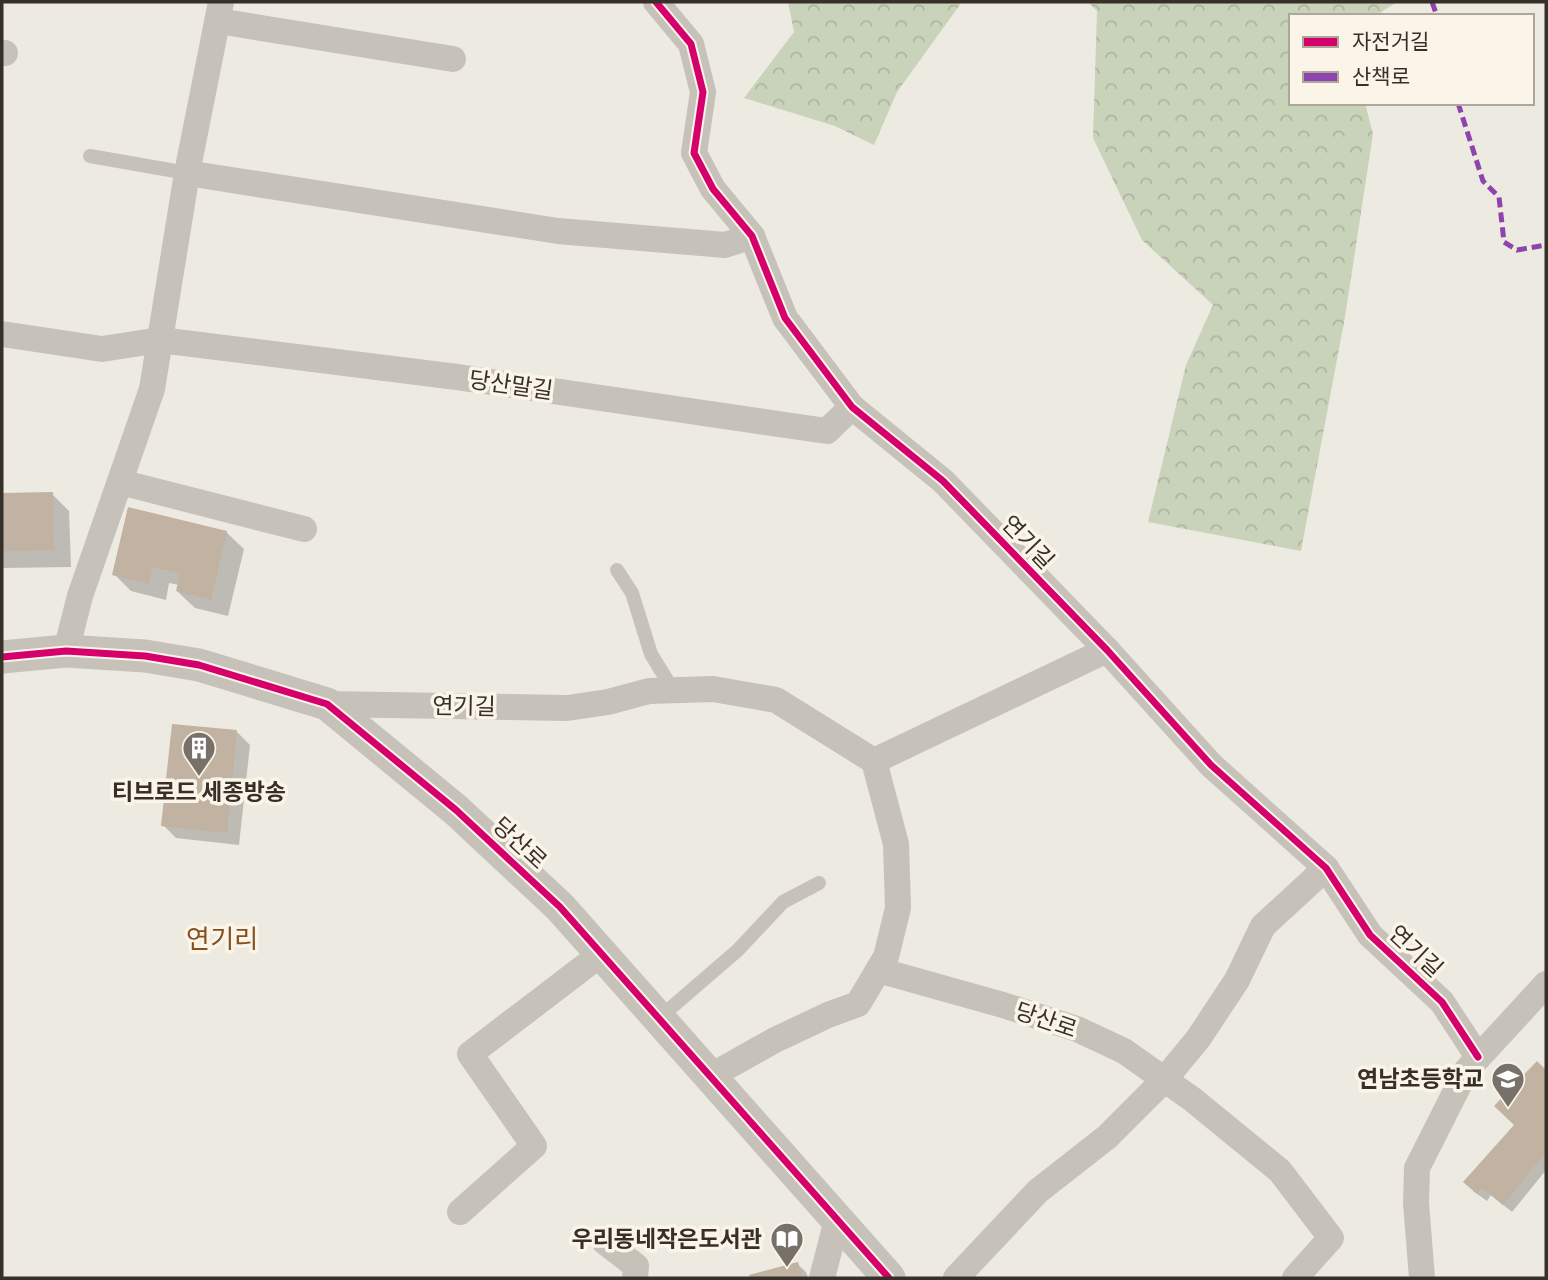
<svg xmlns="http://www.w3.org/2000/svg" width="1548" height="1280" font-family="Manrope,'Noto Sans KR',sans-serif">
<defs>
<pattern id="forest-crowns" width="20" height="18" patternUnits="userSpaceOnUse" patternTransform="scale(1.75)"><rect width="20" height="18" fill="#c9d3ba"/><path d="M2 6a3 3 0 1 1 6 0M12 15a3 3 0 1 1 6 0" fill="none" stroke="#adb5a0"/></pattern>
</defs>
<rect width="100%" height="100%" fill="#edeae1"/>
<g fill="url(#forest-crowns)">
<path d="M788 2H962L897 92 874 145 835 126 744 98 794 32Z"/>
<path d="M1088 2H1397L1375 16H1291V103H1365L1373 134 1345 317 1301 551 1148 522 1186 365 1213 305 1142 240 1093 138 1097 11Z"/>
</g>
<g fill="#0003">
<path d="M52 494 69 511 71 567 2 568V495Z"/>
<path d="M226 532 244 549 228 616 195 608 177 591 179 585 169 583 166 600 131 591 114 574Z"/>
<path d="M237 732 250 745 239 845 176 838 163 825Z"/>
<path d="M1537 1063 1546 1072V1170L1512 1212 1491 1195 1487 1201 1473 1191 1516 1125Z"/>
<path d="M797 1264 806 1272 808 1278H752Z"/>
</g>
<g fill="#c1b2a2">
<path d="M53 492 54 550 2 551V493Z"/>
<path d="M128 507 227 531 211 600 176 591 180 573 152 567 149 584 112 575Z"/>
<path d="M172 724 237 730 227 833 161 826Z"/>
<path d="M1537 1061 1546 1070V1152L1503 1205 1482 1188 1477 1194 1463 1182 1514 1125 1494 1106Z"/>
<path d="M798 1262 803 1278H750L749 1275Z"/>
</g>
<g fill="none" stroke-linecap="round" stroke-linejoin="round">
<g stroke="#c6c2b9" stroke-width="14">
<path d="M90 156 187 173"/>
<path d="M617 570 632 593 651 654 673 690"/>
<path d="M658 1019 738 950 783 902 819 883"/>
</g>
<g stroke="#c6c2b9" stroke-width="26">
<path d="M656 2 691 44 703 92 694 153 713 189 752 236 785 318 852 407 943 481 1107 650 1211 765 1326 868 1370 935 1442 1002 1478 1057"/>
<path d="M218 21 453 59"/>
<path d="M2 53H5"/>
<path d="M187 173 558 231 725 245 752 236"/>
<path d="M2 334 102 349 160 340 457 377 827 431 852 407"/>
<path d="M120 482 304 529"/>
<path d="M66 651 80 596 152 389 187 173 221 2"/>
<path d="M327 704 567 708 608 702 649 691 713 689 776 700 874 761 896 844 898 908 886 957 858 1004 828 1015 775 1040 709 1077"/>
<path d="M874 761 1107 650"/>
<path d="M878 970 1003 1005 1077 1029 1124 1051 1192 1099 1280 1171 1331 1238 1295 1278"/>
<path d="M460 1212 534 1146 470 1054 601 954"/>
<path d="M605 1242 636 1266 635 1278"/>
<path d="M822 1278 837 1220"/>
<path d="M956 1278 1038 1191 1107 1137 1164 1080 1198 1039 1237 980 1263 926 1326 868"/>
<path d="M1422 1278 1416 1203 1417 1168 1466 1071 1546 984"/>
</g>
<path stroke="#c6c2b9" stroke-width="33" d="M2 657 66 651 145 656 199 665 327 704 456 810 560 907 889 1278"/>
<g stroke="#8e44ad" stroke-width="5" stroke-dasharray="10 5" stroke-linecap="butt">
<path d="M1432 2 1437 16"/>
<path d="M1458 103 1483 181 1499 197 1504 242 1517 250 1546 245"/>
</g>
<defs>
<g id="cycleway">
<path d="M656 2 691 44 703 92 694 153 713 189 752 236 785 318 852 407 943 481 1107 650 1211 765 1326 868 1370 935 1442 1002 1478 1057"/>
<path d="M2 657 66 651 145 656 199 665 327 704 456 810 560 907 889 1278"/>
</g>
</defs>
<use href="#cycleway" stroke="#faf5e8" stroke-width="11"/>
<use href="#cycleway" stroke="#d6006c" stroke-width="7"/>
</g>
<defs>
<symbol id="building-pin" viewBox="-11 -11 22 30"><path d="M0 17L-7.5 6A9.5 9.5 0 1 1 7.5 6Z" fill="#777169" stroke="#faf5e8"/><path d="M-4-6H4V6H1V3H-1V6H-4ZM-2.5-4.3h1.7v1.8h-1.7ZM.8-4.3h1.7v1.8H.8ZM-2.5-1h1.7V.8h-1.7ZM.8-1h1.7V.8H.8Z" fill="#fff"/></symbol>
<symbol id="school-pin" viewBox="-11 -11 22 30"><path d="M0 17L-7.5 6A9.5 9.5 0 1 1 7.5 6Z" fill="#777169" stroke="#faf5e8"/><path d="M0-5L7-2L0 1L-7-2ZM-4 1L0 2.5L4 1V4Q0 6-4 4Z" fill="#fff"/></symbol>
<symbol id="library-pin" viewBox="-11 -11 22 30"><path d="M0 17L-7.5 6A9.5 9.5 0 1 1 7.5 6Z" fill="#777169" stroke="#faf5e8"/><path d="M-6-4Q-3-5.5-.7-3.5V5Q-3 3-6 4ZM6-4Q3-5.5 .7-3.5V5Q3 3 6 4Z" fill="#fff"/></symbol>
</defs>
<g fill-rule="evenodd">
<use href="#building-pin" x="180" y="729" width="38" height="52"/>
<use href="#school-pin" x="1489" y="1060" width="38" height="52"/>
<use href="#library-pin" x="768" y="1220" width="38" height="52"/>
</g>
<g text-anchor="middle" stroke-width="7" stroke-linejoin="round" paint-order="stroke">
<g font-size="23" fill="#373028" stroke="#faf5e8">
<text transform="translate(511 385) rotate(8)" y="8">당산말길</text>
<text transform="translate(1028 542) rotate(46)" y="8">연기길</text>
<text transform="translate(464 706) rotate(1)" y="8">연기길</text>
<text transform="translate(520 843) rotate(43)" y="8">당산로</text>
<text transform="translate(1416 951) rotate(43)" y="8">연기길</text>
<text transform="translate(1046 1020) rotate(19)" y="8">당산로</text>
</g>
<g font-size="23" font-weight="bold" fill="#373028" stroke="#faf5e8" text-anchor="end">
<text x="199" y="800" text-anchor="middle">티브로드 세종방송</text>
<text x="1484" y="1087">연남초등학교</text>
<text x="762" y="1247">우리동네작은도서관</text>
</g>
<g font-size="26" fill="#864f20" stroke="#faf5e8">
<text x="222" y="948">연기리</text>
</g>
</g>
<rect width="1548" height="1280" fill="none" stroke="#373028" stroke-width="7"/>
<rect x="1289" y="14" width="245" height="91" fill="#faf5e8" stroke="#aca69b" stroke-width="2"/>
<rect x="1303" y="37" width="35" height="10" fill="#d6006c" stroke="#aca69b" stroke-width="2"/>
<text x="1352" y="49" font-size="21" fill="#373028">자전거길</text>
<rect x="1303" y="72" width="35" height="10" fill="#8e44ad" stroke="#aca69b" stroke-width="2"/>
<text x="1352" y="84" font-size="21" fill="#373028">산책로</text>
</svg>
